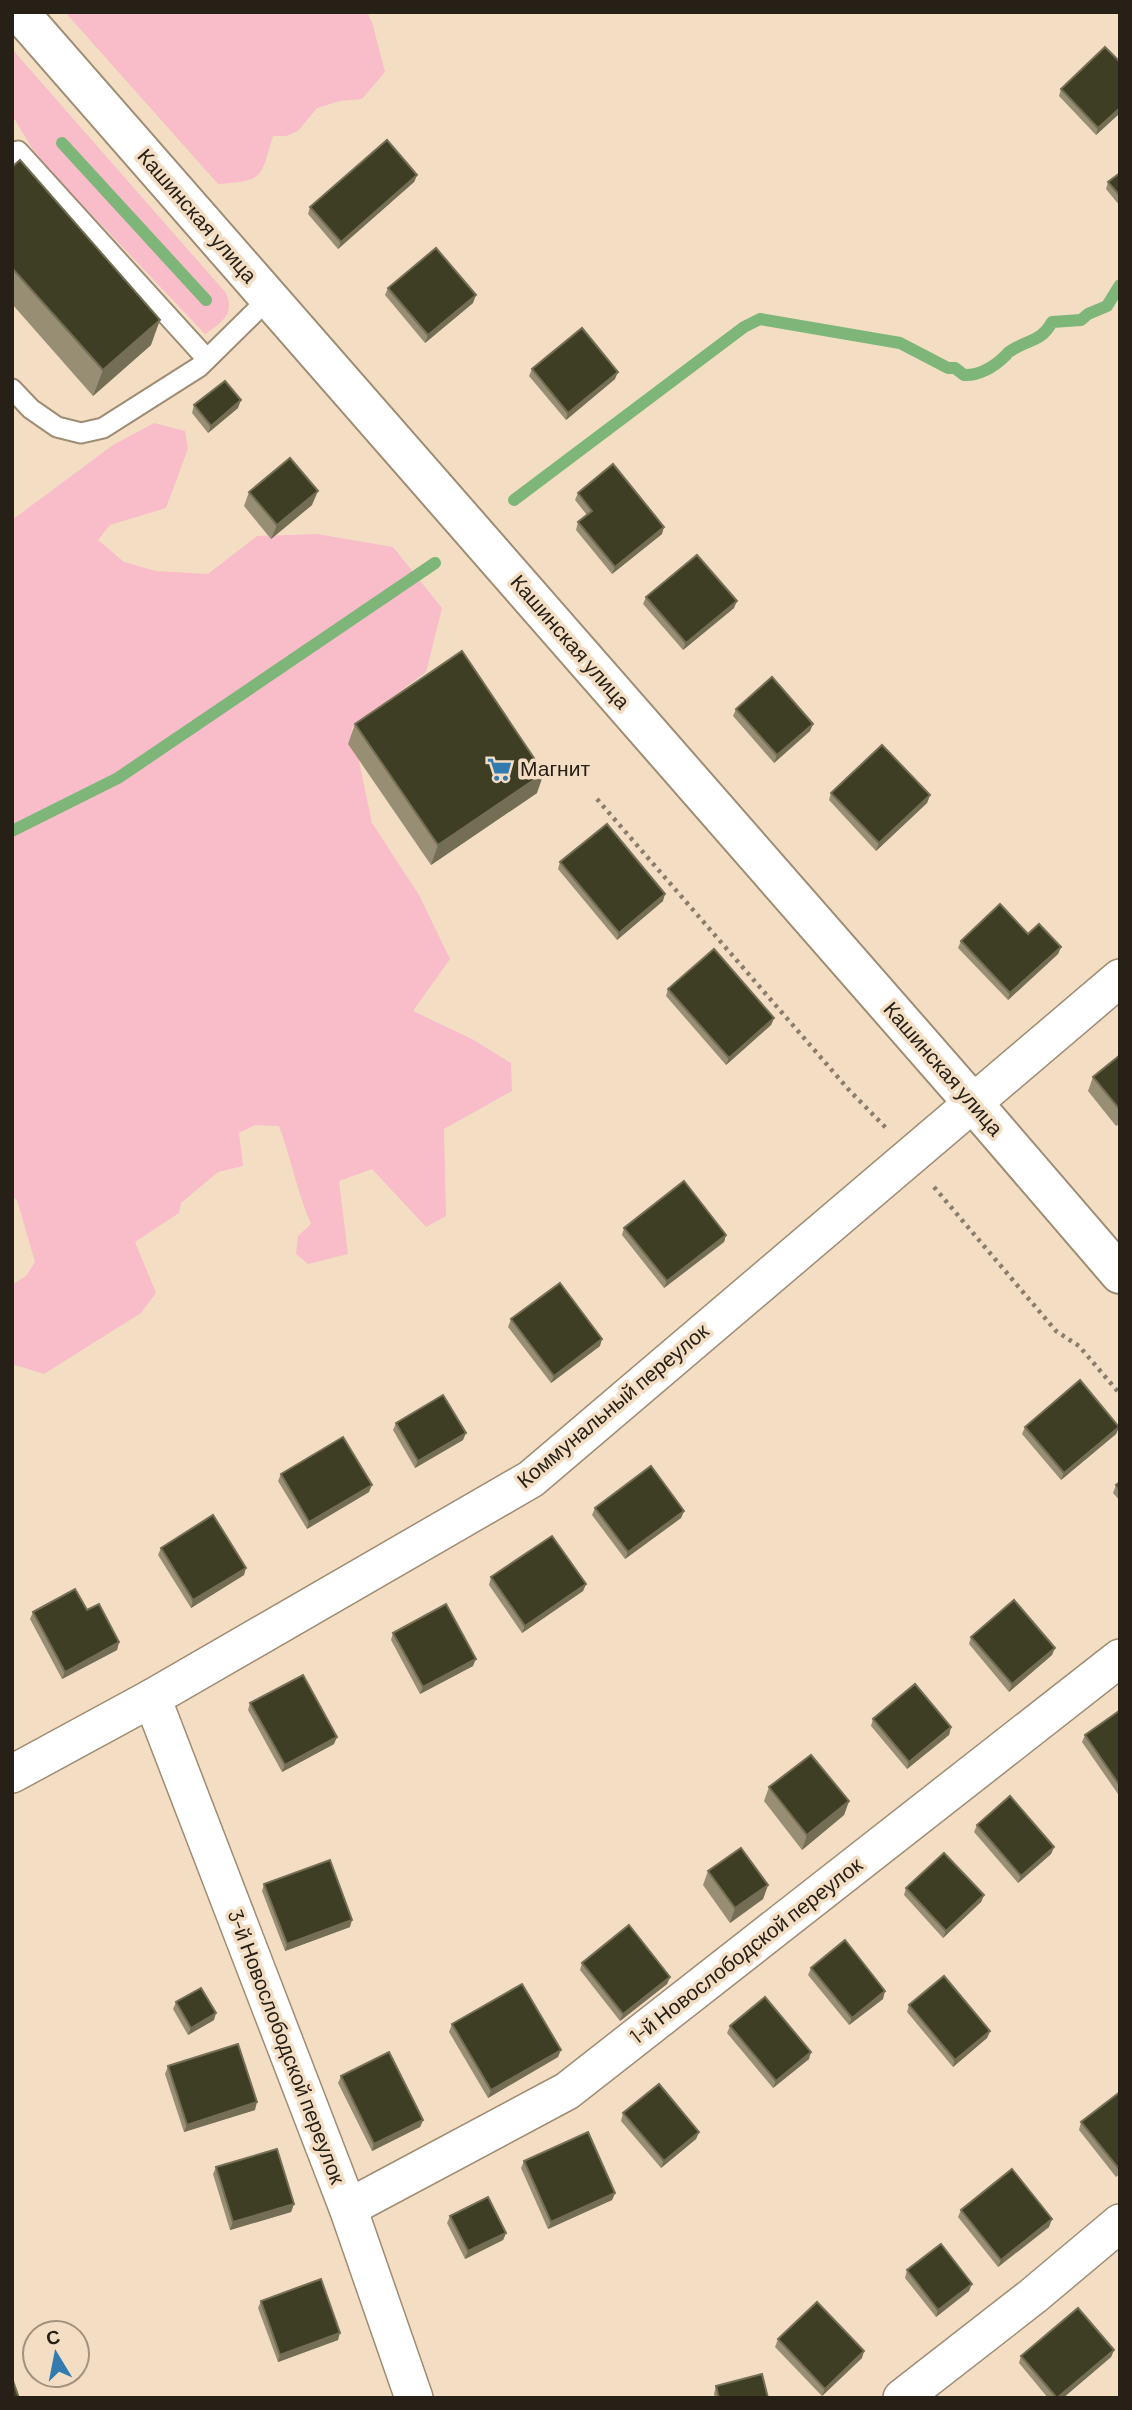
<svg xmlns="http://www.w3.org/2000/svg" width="1132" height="2410" font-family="Barlow,sans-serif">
<rect width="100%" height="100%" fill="#f3dec4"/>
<g fill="#f8bdc9">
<path d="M65 12H367L372 22 385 72 362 99 340 101 317 108 298 131 286 136H273C260 178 265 181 218 184Z"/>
<path d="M12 49 226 293C235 314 222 322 205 334L38 158 12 115Z"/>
<path d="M154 423 185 431 188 449 166 508 110 525 98 540 124 562 156 571 208 574 257 536 317 534 393 547 442 608 426 672 352 728 372 823 419 895 450 959 413 1011 472 1039 511 1063 512 1091 444 1129 446 1216 426 1227 372 1169 339 1181 348 1254 308 1264 296 1254 298 1236 311 1224C297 1192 291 1158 279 1126L255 1125 239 1133 243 1166 218 1172 181 1203 179 1213 135 1242 156 1293 141 1313 44 1374 12 1364V1285L26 1276 35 1262 17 1200 12 1196V520L113 445Z"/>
</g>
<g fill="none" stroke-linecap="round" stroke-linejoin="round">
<g stroke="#7eb578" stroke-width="12">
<path d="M62 143 206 300"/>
<path d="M514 500 744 327 760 319 900 343 948 368H955L964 375C978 376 994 367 1004 357 1010 352 1005 354 1012 350 1029 339 1041 342 1052 322L1081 320 1088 314 1107 306 1120 285"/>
<path d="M12 831 118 778 435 563"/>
</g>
<defs>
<g id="service">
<path d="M12 155 18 151 207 359"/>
<path d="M12 389 31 409 57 427 81 433 103 428 199 367 269 298"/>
</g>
<g id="minor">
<path d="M152 1698 348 2208 414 2398"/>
<path d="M12 1774 152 1698 531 1479 1120 978"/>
<path d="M348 2208 567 2091 1120 1658"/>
<path d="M902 2398 1033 2296 1120 2223"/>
</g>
<path id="primary" d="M19 12 972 1102 1120 1274"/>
</defs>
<use href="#service" stroke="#9f8c74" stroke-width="23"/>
<use href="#minor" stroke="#9f8c74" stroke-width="40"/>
<use href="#primary" stroke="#9f8c74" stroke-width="42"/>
<g stroke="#8a7d6b" stroke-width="4.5" stroke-dasharray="3.5 5" stroke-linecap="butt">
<path d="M597 799 849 1090 887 1129"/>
<path d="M934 1187 1056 1331 1079 1346 1120 1394"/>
</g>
<use href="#service" stroke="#fff" stroke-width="19"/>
<use href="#minor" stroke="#fff" stroke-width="37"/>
<use href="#primary" stroke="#fff" stroke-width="38"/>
</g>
<g fill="#988e74">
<path d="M1061 89 1120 113 1096 135 1059 96Z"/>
<path d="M12 167 151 345 93 396 12 304Z"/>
<path d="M1120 173V206L1106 189 1108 182Z"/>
<path d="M417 175 414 182 338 249 308 214 310 207Z"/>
<path d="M388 288 473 303 425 343 385 295Z"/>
<path d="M532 369 615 379 566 420 529 376Z"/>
<path d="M194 405 238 408 208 433 192 413Z"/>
<path d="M249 492 312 505 271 539 244 506Z"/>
<path d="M578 493 662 534 612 574 576 530 578 522 587 515 575 500Z"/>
<path d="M646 597 734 608 683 650 643 604Z"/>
<path d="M736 709 813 724 810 731 774 763 733 716Z"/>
<path d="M355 724 537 793 431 865 348 744Z"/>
<path d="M831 793 930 795 927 803 876 851 829 800Z"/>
<path d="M560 862 663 901 617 940 558 869Z"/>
<path d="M1028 934 1061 947 1058 954 1008 1000 958 948 961 941Z"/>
<path d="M668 989 774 1018 771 1025 726 1065 666 996Z"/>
<path d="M1120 1055V1124L1116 1126 1088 1091 1093 1077Z"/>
<path d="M624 1228 726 1235 724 1242 664 1288 622 1235Z"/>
<path d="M511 1319 600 1346 551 1383 508 1327Z"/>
<path d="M396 1423 463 1440 415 1468 393 1430Z"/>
<path d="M1025 1427H1119L1116 1434 1061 1480 1022 1434Z"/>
<path d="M281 1474 369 1492 307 1529 278 1481Z"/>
<path d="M1120 1482V1501L1113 1493 1116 1485Z"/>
<path d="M595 1508 684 1511 681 1518 625 1559 592 1515Z"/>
<path d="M161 1548 244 1575 191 1608 158 1555Z"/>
<path d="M491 1577 586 1584 583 1591 522 1633 489 1585Z"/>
<path d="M87 1610 119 1642 117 1650 62 1679 30 1619 33 1612Z"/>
<path d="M393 1633 473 1666 420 1694 391 1640Z"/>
<path d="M971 1637 1052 1655 1009 1692 969 1644Z"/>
<path d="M250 1703 334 1744 282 1772 248 1710Z"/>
<path d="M1120 1712V1793L1118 1794 1082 1742 1085 1735Z"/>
<path d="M873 1719 951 1727 949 1735 907 1769 871 1726Z"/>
<path d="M769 1787 849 1801 844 1815 802 1850 764 1801Z"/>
<path d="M977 1825 1054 1847 1051 1854 1018 1883 974 1832Z"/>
<path d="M708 1871 768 1885 763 1899 730 1923 703 1885Z"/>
<path d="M264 1884 350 1927 285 1951 262 1891Z"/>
<path d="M906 1888 984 1895 981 1902 943 1938 904 1895Z"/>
<path d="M582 1963 670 1977 667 1984 620 2021 580 1970Z"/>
<path d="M811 1968 883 1999 849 2025 808 1975Z"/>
<path d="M176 2002 214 2020 188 2035 173 2009Z"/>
<path d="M909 2005 990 2031 987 2038 953 2067 907 2012Z"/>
<path d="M452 2024 558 2057 488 2098 449 2032Z"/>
<path d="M730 2026 809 2059 773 2088 727 2033Z"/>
<path d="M168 2066 255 2110 184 2132 165 2074Z"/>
<path d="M341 2076 423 2120 420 2127 372 2151 338 2083Z"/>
<path d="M1120 2092V2174L1116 2177 1079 2130 1081 2122Z"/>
<path d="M623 2113 699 2132 696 2139 661 2168 621 2121Z"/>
<path d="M524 2161 615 2193 612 2200 548 2229 521 2168Z"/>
<path d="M216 2167 294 2204 291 2212 230 2230 213 2174Z"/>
<path d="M961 2210 1049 2227 998 2267 958 2217Z"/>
<path d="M450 2216 506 2233 503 2240 465 2259 447 2223Z"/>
<path d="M907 2270 969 2291 936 2317 905 2278Z"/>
<path d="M261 2301 338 2340 278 2362 258 2308Z"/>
<path d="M778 2339 862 2358 822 2396 775 2347Z"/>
<path d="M1114 2350 1111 2357 1063 2398H1048L1019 2363 1021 2356Z"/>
<path d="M716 2386 768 2398H715L714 2394Z"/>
</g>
<g fill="#746e54">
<path d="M1120 108V113L1096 135 1098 128Z"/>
<path d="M417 175 414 182 338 249 341 242Z"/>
<path d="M476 295 473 303 425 343 428 335Z"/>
<path d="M160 320 151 345 93 396 103 370Z"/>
<path d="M618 372 615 379 566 420 568 413Z"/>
<path d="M241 400 238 408 208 433 211 426Z"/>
<path d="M318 491 312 505 271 539 277 525Z"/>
<path d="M664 527 662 534 612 574 615 567Z"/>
<path d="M737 601 734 608 683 650 686 643Z"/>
<path d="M813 724 810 731 774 763 777 755Z"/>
<path d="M544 773 537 793 431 865 438 845Z"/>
<path d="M930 795 927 803 876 851 879 843Z"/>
<path d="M665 894 663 901 617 940 619 933Z"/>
<path d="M1061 947 1058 954 1008 1000 1010 993Z"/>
<path d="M774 1018 771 1025 726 1065 729 1058Z"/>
<path d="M726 1235 724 1242 664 1288 667 1281Z"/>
<path d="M602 1339 600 1346 551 1383 554 1376Z"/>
<path d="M1119 1427 1116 1434 1061 1480 1064 1473Z"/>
<path d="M466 1433 463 1440 415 1468 418 1461Z"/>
<path d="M372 1485 369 1492 307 1529 309 1522Z"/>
<path d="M684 1511 681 1518 625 1559 628 1552Z"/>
<path d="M246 1568 244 1575 191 1608 193 1600Z"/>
<path d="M586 1584 583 1591 522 1633 525 1626Z"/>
<path d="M119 1642 117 1650 62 1679 65 1672Z"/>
<path d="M1055 1648 1052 1655 1009 1692 1012 1684Z"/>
<path d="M476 1659 473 1666 420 1694 423 1687Z"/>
<path d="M951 1727 949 1735 907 1769 909 1762Z"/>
<path d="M337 1737 334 1744 282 1772 285 1765Z"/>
<path d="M849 1801 844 1815 802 1850 807 1835Z"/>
<path d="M1054 1847 1051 1854 1018 1883 1021 1876Z"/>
<path d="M768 1885 763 1899 730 1923 735 1908Z"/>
<path d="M984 1895 981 1902 943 1938 946 1931Z"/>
<path d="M352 1920 350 1927 285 1951 287 1944Z"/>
<path d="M670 1977 667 1984 620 2021 623 2014Z"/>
<path d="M885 1991 883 1999 849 2025 852 2018Z"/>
<path d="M216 2013 214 2020 188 2035 191 2028Z"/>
<path d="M990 2031 987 2038 953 2067 955 2060Z"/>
<path d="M561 2050 558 2057 488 2098 491 2090Z"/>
<path d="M811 2052 809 2059 773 2088 776 2081Z"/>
<path d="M257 2102 255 2110 184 2132 187 2125Z"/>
<path d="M423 2120 420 2127 372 2151 374 2144Z"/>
<path d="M699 2132 696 2139 661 2168 664 2161Z"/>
<path d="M615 2193 612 2200 548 2229 551 2222Z"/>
<path d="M294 2204 291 2212 230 2230 233 2222Z"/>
<path d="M1052 2219 1049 2227 998 2267 1001 2260Z"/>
<path d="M506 2233 503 2240 465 2259 468 2251Z"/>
<path d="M972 2284 969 2291 936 2317 938 2310Z"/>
<path d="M340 2333 338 2340 278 2362 280 2355Z"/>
<path d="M1114 2350 1111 2357 1063 2398H1057Z"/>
<path d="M864 2351 862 2358 822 2396 825 2389Z"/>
</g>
<g fill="#3e3e24" stroke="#746e54" stroke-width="2">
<path d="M1105 47 1120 62V108L1098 128 1061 89Z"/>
<path d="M387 140 417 175 341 242 310 207Z"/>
<path d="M20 160 160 320 103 370 12 268V167Z"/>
<path d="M1120 173V196L1108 182Z"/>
<path d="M436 248 476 295 428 335 388 288Z"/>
<path d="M582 328 618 372 568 413 532 369Z"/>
<path d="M225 381 241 400 211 426 194 405Z"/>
<path d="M290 458 318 491 277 525 249 492Z"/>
<path d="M613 464 664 527 615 567 578 522 592 511 578 493Z"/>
<path d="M697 555 737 601 686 643 646 597Z"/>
<path d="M462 651 544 773 438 845 355 724Z"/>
<path d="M772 677 813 724 777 755 736 709Z"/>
<path d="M882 745 930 795 879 843 831 793Z"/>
<path d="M607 824 665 894 619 933 560 862Z"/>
<path d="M1000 904 1028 934 1039 924 1061 947 1010 993 961 941Z"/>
<path d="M714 949 774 1018 729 1058 668 989Z"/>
<path d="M1120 1055V1110L1093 1077Z"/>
<path d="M684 1181 726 1235 667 1281 624 1228Z"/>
<path d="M560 1283 602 1339 554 1376 511 1319Z"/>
<path d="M1080 1380 1119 1427 1064 1473 1025 1427Z"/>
<path d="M443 1395 466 1433 418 1461 396 1423Z"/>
<path d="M343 1437 372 1485 309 1522 281 1474Z"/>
<path d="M651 1466 684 1511 628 1552 595 1508Z"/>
<path d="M1120 1482V1490L1116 1485Z"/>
<path d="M213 1515 246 1568 193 1600 161 1548Z"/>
<path d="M552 1536 586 1584 525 1626 491 1577Z"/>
<path d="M75 1589 87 1610 99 1604 119 1642 65 1672 33 1612Z"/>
<path d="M1014 1600 1055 1648 1012 1684 971 1637Z"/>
<path d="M446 1604 476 1659 423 1687 393 1633Z"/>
<path d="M303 1675 337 1737 285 1765 250 1703Z"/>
<path d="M915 1684 951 1727 909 1762 873 1719Z"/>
<path d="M1119 1711 1120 1712V1786L1085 1735Z"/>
<path d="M811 1755 849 1801 807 1835 769 1787Z"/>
<path d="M1010 1796 1054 1847 1021 1876 977 1825Z"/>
<path d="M741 1848 768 1885 735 1908 708 1871Z"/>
<path d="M944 1853 984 1895 946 1931 906 1888Z"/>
<path d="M330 1860 352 1920 287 1944 264 1884Z"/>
<path d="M629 1925 670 1977 623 2014 582 1963Z"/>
<path d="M845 1940 885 1991 852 2018 811 1968Z"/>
<path d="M944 1976 990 2031 955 2060 909 2005Z"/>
<path d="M522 1984 561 2050 491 2090 452 2024Z"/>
<path d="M201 1988 216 2013 191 2028 176 2002Z"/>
<path d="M765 1997 811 2052 776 2081 730 2026Z"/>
<path d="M238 2044 257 2102 187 2125 168 2066Z"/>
<path d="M389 2052 423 2120 374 2144 341 2076Z"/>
<path d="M659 2084 699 2132 664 2161 623 2113Z"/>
<path d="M1120 2092V2169H1119L1081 2122Z"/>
<path d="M588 2132 615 2193 551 2222 524 2161Z"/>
<path d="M277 2149 294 2204 233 2222 216 2167Z"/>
<path d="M1012 2169 1052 2219 1001 2260 961 2210Z"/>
<path d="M488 2197 506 2233 468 2251 450 2216Z"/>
<path d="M941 2244 972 2284 938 2310 907 2270Z"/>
<path d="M321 2279 340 2333 280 2355 261 2301Z"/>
<path d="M817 2302 864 2351 825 2389 778 2339Z"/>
<path d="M1078 2308 1114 2350 1057 2398 1021 2356Z"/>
<path d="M762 2374 768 2398H719L716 2386Z"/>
<path d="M12 2378 19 2398H12Z"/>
</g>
<defs>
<symbol id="supermarket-bare" viewBox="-9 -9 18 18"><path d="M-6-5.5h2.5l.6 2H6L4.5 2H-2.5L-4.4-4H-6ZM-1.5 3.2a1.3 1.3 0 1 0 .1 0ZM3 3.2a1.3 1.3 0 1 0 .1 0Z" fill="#337aae" stroke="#f3dec4" stroke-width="2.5" paint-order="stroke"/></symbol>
</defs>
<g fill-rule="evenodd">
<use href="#supermarket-bare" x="482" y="752" width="35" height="35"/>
</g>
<g text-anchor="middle" stroke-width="7" stroke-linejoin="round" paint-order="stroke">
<g font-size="21" fill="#272016" stroke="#f3dec4">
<text transform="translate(197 216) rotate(49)" y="7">Кашинская улица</text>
<text transform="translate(570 642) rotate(49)" y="7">Кашинская улица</text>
<text transform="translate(943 1069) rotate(49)" y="7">Кашинская улица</text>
<text transform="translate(613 1406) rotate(-40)" y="7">Коммунальный переулок</text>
<text transform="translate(746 1951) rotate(-38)" y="7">1-й Новослободской переулок</text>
<text transform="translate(286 2047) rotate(69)" y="7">3-й Новослободской переулок</text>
</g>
<g font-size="21" fill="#272016" stroke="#f3dec4" text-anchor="start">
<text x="520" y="776">Магнит</text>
</g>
</g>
<rect width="1132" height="2410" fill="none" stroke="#272016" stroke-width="28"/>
<g transform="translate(56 2354) rotate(350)"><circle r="33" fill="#f3dec4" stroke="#a1927e" stroke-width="2"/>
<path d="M0-5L12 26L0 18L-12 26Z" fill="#337aae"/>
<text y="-10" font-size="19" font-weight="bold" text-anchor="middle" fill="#272016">С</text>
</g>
</svg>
